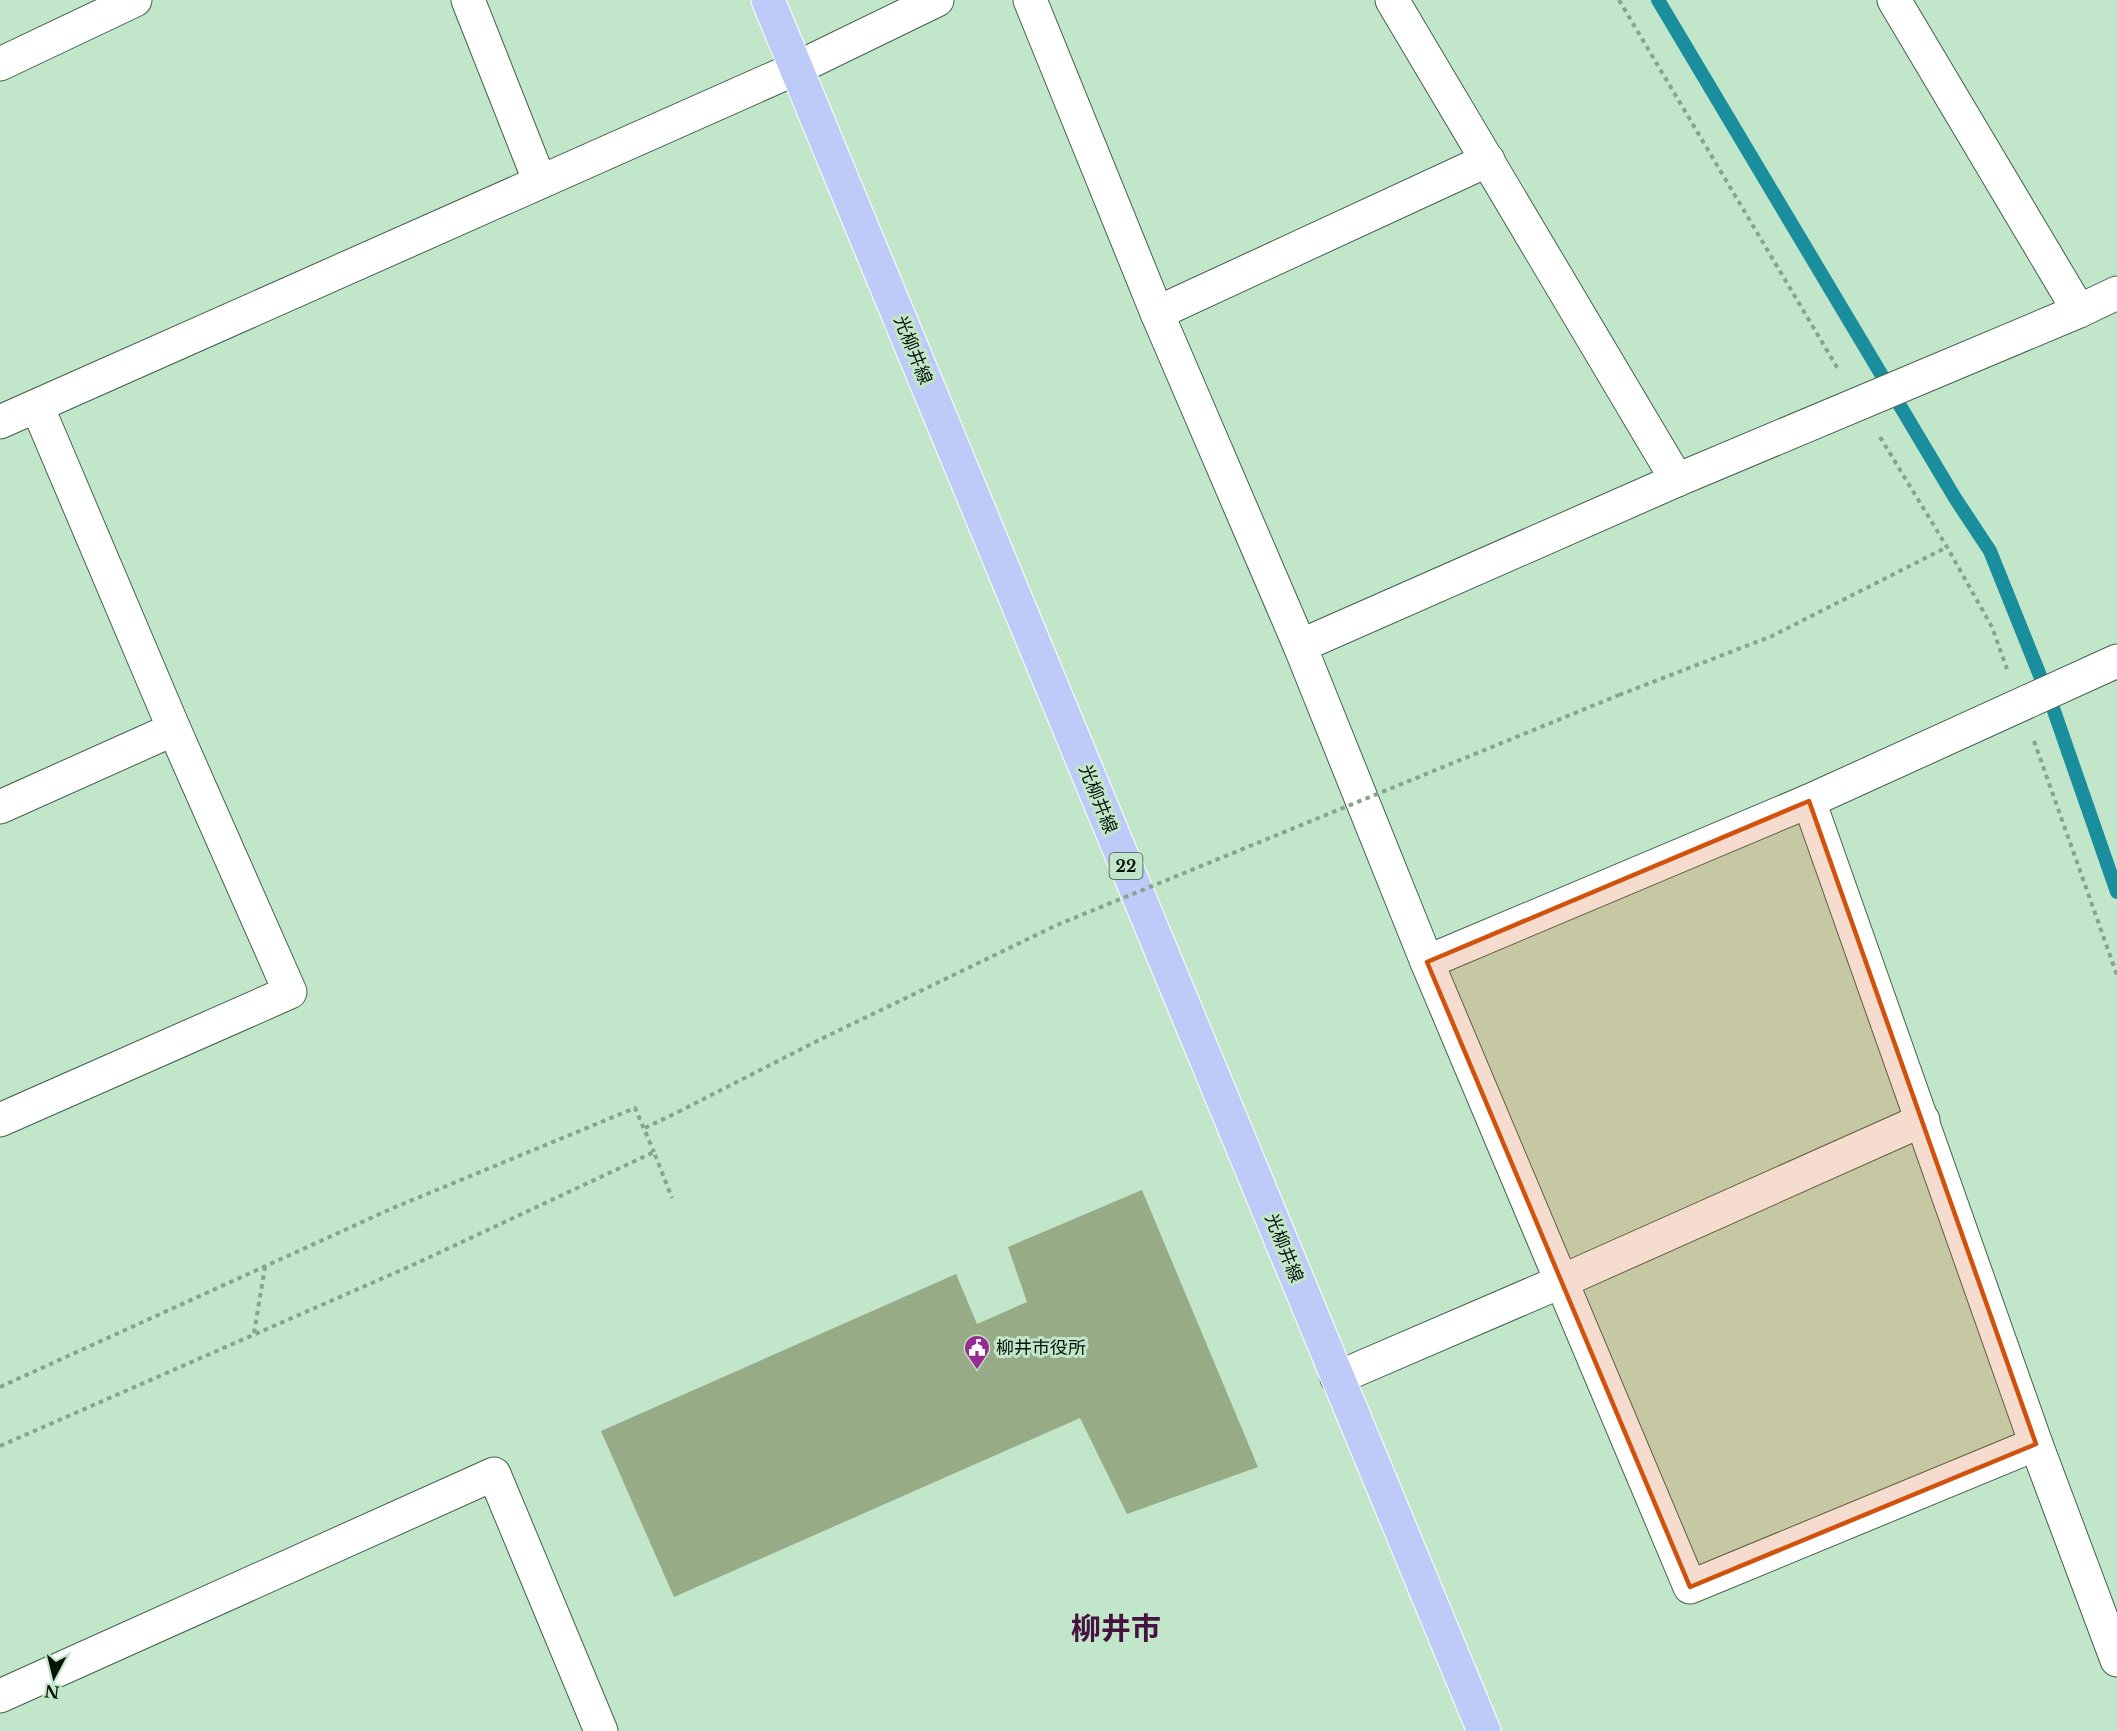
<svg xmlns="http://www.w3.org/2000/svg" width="2117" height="1731" font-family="'Libre Baskerville','Noto Sans JP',serif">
<rect width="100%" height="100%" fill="#c2e6c9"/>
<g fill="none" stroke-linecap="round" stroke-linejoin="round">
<path stroke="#1a8e9c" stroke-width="14" d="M1658 0 1955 498 1990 551 2053 708 2117 892"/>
</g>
<path fill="#98ab87" d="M1142 1190 1258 1467 1127 1514 1080 1418 674 1597 601 1431 956 1274 977 1324 1027 1302 1008 1247Z"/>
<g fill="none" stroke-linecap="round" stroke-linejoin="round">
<defs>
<g id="minor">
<path d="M468 0 540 182"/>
<path d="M1030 0 1157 313 1300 646 1677 480 2079 311 2117 293"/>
<path d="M1392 0 1677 480"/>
<path d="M1894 0 2079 311"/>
<path d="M0 64 135 0"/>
<path d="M1157 313 1488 160"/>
<path d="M0 422 797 68 937 0"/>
<path d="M1300 646 1427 962"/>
<path d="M1809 801 2036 1444 2117 1660"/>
<path d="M0 807 174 729"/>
<path d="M0 1120 290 992 174 729 37 406"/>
<path d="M1337 1378 1560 1282 1923 1120"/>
<path d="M2036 1444 1690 1587 1427 962 1809 801 2117 661"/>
<path d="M0 1696 494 1474 601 1731"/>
</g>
<path id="major" d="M768 0 1484 1731"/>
</defs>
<use href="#minor" stroke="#426249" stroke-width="35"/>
<use href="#major" stroke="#fff" stroke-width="35"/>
<g stroke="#87a48d" stroke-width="4" stroke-dasharray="4.5 4.5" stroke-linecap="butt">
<path d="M1619 0 1838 369"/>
<path d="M1880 437 1947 547 1992 627 2007 669"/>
<path d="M1619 695 1772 636 1947 547"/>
<path d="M2034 741 2117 975"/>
<path d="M645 1128 678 1112"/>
<path d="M254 1333 265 1267"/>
<path d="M0 1387 393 1208 635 1108 654 1152"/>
<path d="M0 1446 415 1264 654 1152 672 1198"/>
</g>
<use href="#minor" stroke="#fff" stroke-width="33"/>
<use href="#major" stroke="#becbf8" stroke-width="33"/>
<path stroke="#87a48d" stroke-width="4" stroke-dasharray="4.5 4.5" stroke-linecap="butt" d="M678 1112 821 1039 1057 925 1619 695"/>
</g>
<path fill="#d1520c" fill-opacity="0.2" stroke="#d1520c" stroke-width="4.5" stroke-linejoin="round" d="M1809 801 2036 1444 1690 1587 1427 962Z"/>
<defs>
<symbol id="civic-pin" viewBox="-11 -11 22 30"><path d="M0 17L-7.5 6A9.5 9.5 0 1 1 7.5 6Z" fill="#962c8f" stroke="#c2e6c9"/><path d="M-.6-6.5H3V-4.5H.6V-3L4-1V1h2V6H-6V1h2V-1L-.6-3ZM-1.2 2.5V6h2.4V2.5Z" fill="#fff"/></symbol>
</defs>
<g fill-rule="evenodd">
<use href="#civic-pin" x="962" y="1333" width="30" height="40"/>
</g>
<g text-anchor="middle" stroke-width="6" stroke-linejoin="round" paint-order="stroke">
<rect fill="#c2e6c9" stroke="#3e5243" stroke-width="1.5" x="1109.5" y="853" width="33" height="26" rx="4.5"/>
<g font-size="16" font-weight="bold" fill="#061309">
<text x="1126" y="872">22</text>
</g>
<g font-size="18" fill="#061309" stroke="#c2e6c9">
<text transform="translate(913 350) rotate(68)" y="6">光柳井線</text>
<text transform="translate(1098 799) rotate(68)" y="6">光柳井線</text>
<text transform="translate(1284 1248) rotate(68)" y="6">光柳井線</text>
</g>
<g font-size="18" fill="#061309" stroke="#c2e6c9" text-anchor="start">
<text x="996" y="1354">柳井市役所</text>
</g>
<g font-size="30" font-weight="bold" fill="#451241" stroke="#c2e6c9">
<text x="1116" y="1639">柳井市</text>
</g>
</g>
<g transform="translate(54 1677) rotate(187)" stroke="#c2e6c9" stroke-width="4.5" paint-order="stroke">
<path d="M0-4.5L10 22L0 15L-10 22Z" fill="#061309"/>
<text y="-9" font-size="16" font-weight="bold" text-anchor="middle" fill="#061309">N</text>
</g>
</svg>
